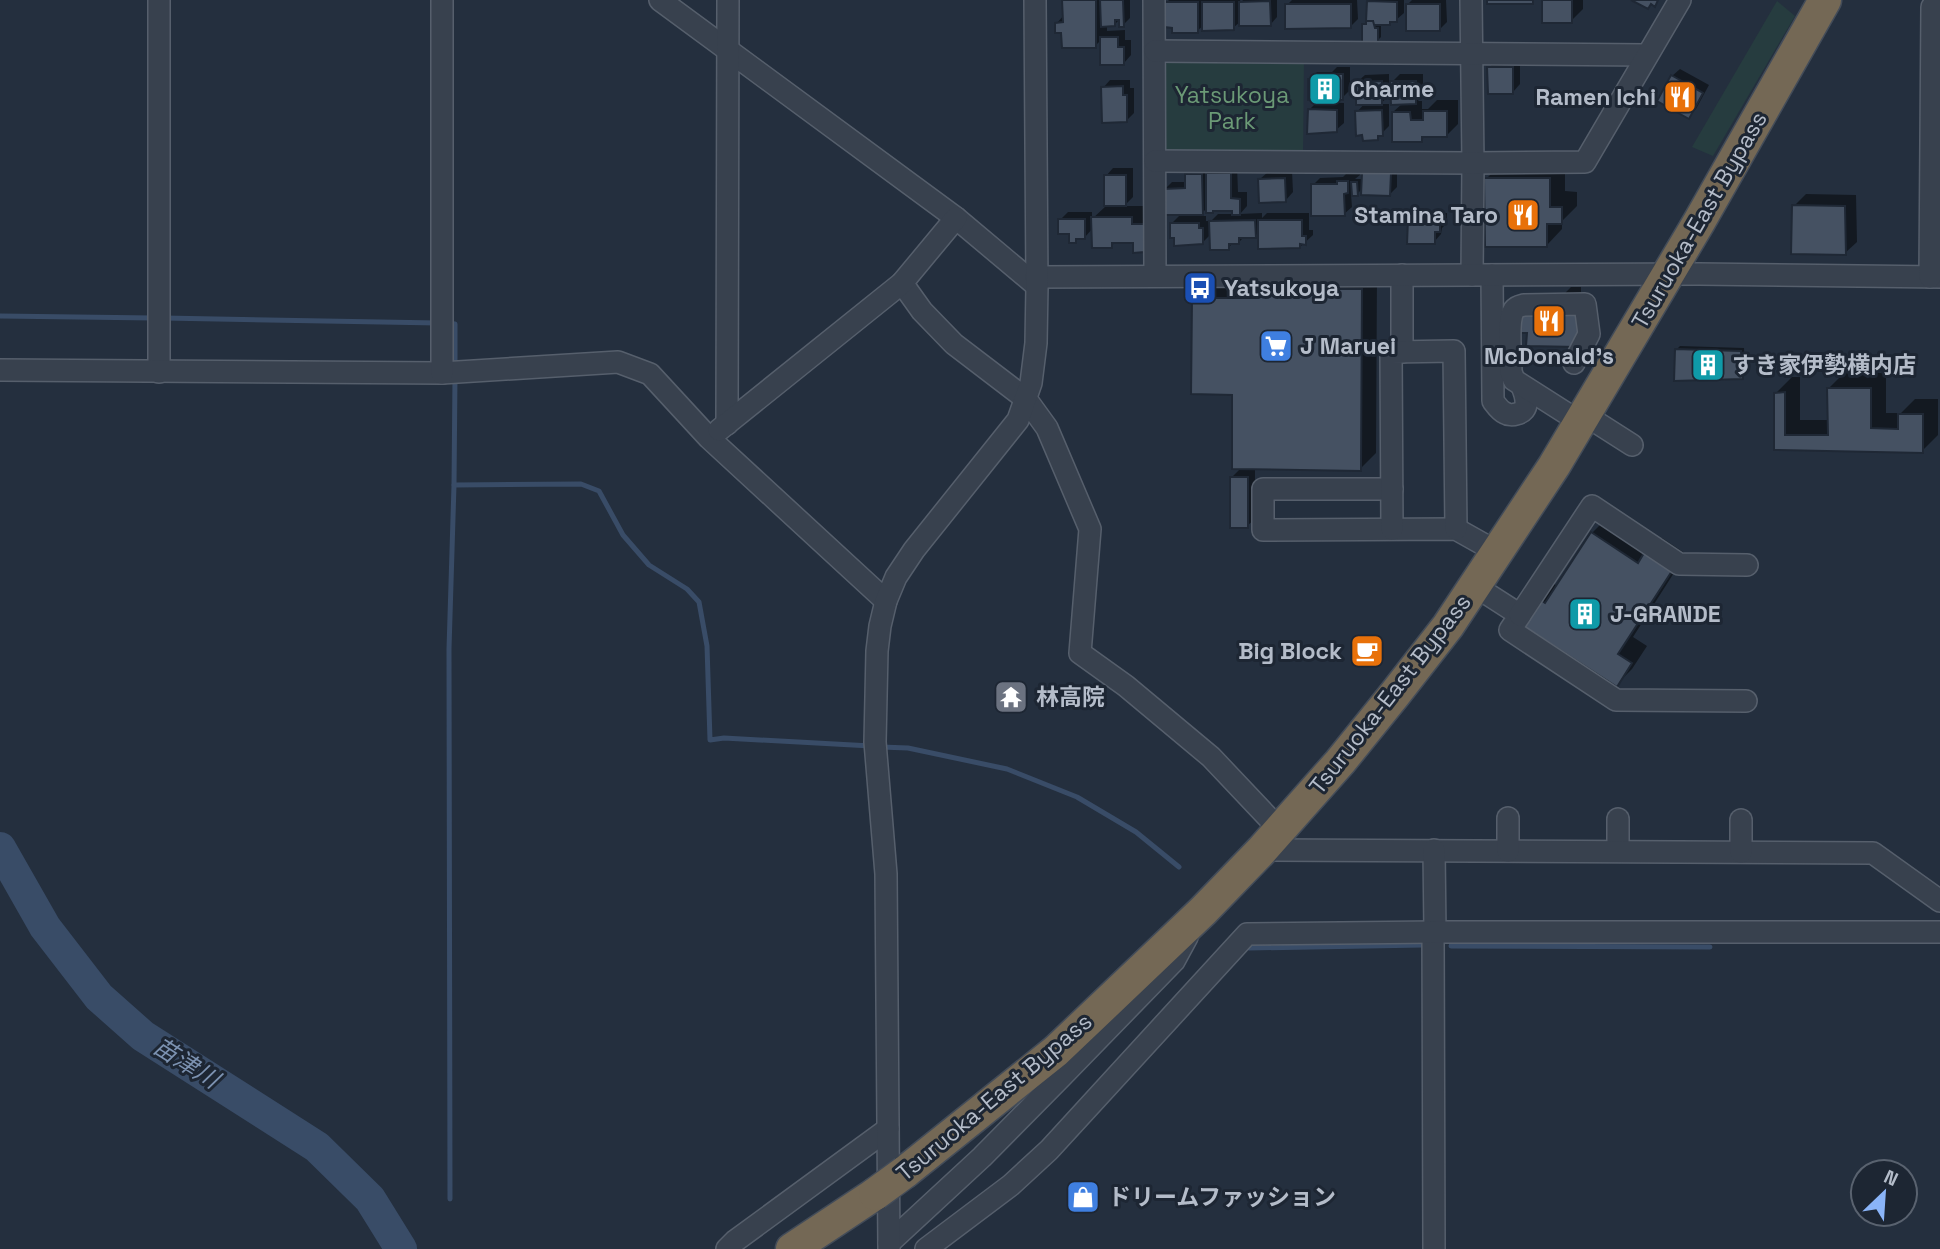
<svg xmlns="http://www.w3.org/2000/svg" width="1940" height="1249" font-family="'Space Grotesk','Noto Sans JP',sans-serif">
<rect width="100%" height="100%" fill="#242f3e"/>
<g fill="#263c3f">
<path d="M1777 1 1795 16 1713 156 1692 147Z"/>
<path d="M1170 59 1304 60 1303 157 1175 155 1161 145V71Z"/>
</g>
<g fill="#0007" fill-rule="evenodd">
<path d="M1065 0H1130V18L1123 25 1121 18 1114 25H1107V31L1125 30V40H1131V55L1124 63 1101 40 1095 46 1063 31 1057 23 1064 15Z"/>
<path d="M1169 0H1240L1241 3 1243 0H1277V17L1270 25 1241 21 1233 28 1204 25 1197 31 1166 3Z"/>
<path d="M1292 0H1357L1358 19 1350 27 1287 5Z"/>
<path d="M1370 0H1404V13L1396 20H1392L1389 23H1381V37L1377 41 1363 25 1367 21 1368 2Z"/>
<path d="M1412 0H1446L1447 22 1439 30 1407 5Z"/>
<path d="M1544 0H1583V9L1571 21Z"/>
<path d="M1496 60H1520V84L1513 92 1489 68Z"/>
<path d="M1337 67H1350V90L1342 98 1310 80 1317 72H1332Z"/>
<path d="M1680 69 1709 85 1696 109 1689 116 1672 76Z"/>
<path d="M1389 74V96L1380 104H1389V126L1377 138 1357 112 1365 103 1357 82 1365 75Z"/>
<path d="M1400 74H1423V95L1418 101H1422V109H1428L1437 100H1458V124L1447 135 1426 136 1421 140 1393 112 1403 103 1392 82Z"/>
<path d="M1110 80H1130V88H1134V113L1127 120 1103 88Z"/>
<path d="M1317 102 1344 103V123L1336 130 1310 109Z"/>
<path d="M1502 163H1565V191L1577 192V206L1562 221V229L1547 245 1486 179Z"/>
<path d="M1215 166H1237L1238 192H1247V206L1240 214 1262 213V218L1267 213H1309V230H1313V235L1300 247 1260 231 1255 236H1245L1239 242H1234L1228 248 1211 234 1202 243 1172 223 1182 213 1165 189 1172 182H1186V175L1194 167H1209V173ZM1208 207 1234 209V214H1218L1211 221H1206V216H1199Z"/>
<path d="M1371 166 1397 167V187L1390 194 1363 188 1357 194H1351L1352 207 1344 214 1313 185 1320 178 1343 177 1346 174H1353V172L1360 168V175L1355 179H1363V174Z"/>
<path d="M1113 168H1133V197L1124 206H1143V213H1156L1135 241 1116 242 1111 246 1093 228 1085 237H1080L1075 242 1071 232 1060 220 1068 212H1092V219L1106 206V176Z"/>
<path d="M1292 171 1293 192 1286 200 1260 179 1268 172Z"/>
<path d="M1806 194 1856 195 1857 242 1845 253 1794 206Z"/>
<path d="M1417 213H1447V223L1442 228 1441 234 1434 242 1409 220Z"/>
<path d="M1377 274 1376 453 1360 469 1255 468V519L1247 526 1231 478 1241 468 1234 393 1194 299 1209 283Z"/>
<path d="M1571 287H1581V298L1589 334 1528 331Z"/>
<path d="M1680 346 1744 348 1745 374 1742 377 1676 350Z"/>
<path d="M1845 372 1886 373V413H1901L1915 399H1938V435L1922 451 1776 448V393L1792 377H1800V420H1829V388Z"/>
<path d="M1608 517 1653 547 1662 538 1686 554 1633 637 1647 646 1632 669 1616 685 1538 599 1554 584 1558 586 1592 533Z"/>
</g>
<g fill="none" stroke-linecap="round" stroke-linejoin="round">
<g stroke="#394c67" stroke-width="5">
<path d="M0 316 154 318"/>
<path d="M164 318 438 323"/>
<path d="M448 323 455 324V366"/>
<path d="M454 485 581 484 599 491 623 535 649 565 687 589 699 602 707 646 710 740 724 738 871 746"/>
<path d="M881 747 908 748 1007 769 1077 797 1136 832 1179 867"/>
<path d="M1451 946 1710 947"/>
<path d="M1249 948 1423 945"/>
<path d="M450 1199 449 649 454 485 455 376"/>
</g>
<path stroke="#394c67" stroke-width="32" d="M0 848 45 927 99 997 143 1036 317 1147 370 1199 401 1249"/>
</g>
<g fill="#455162" stroke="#1f2835" stroke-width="2">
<path d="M1062 0H1096V48H1062L1061 33H1055V23L1063 22Z"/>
<path d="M1100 0H1123L1124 27H1119V20H1115V26L1101 27Z"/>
<rect x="1487" y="0" width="46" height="4"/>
<rect x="1542" y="0" width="30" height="23"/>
<path d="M1631 0H1658L1655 7 1651 4 1648 9Z"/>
<path d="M1270 1 1271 26H1239V2Z"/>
<path d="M1367 1 1397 2V22H1390V25H1373V21H1366Z"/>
<path d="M1164 2H1198V33H1172V28L1164 27Z"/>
<path d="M1202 2H1234V30L1202 31Z"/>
<path d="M1285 4H1351V28L1285 29Z"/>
<rect x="1406" y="4" width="34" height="27"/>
<path d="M1366 21H1373L1375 28H1378V42H1362V24H1366Z"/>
<path d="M1100 37H1118V47H1124V65H1100Z"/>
<path d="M1487 67H1513V94H1488Z"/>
<path d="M1327 74H1343V100H1308V79H1328Z"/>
<path d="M1671 75 1703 93 1689 119 1657 101Z"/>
<path d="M1382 81V105H1356V82Z"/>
<path d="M1390 81H1416V104L1391 105Z"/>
<path d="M1123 86V95H1127V122L1102 123 1101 87Z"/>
<path d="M1308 109 1337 110V132L1307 134Z"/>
<path d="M1382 110 1383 136H1378V140L1363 141 1362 135 1356 136 1355 111Z"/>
<path d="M1423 111H1447V137H1422V142H1392V112H1410L1411 120H1423Z"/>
<path d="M1206 173H1231V198L1240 199V215H1232V211H1213V213H1206Z"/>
<path d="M1362 173H1391L1390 196 1361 195Z"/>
<path d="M1185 174H1202L1203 215H1163V189L1185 188Z"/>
<rect x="1104" y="175" width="22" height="31"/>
<path d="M1285 178 1286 202 1259 203 1258 179Z"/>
<path d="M1484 178H1550V207H1562V224H1547V247H1485Z"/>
<path d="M1337 181H1348V193L1344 194 1345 216H1311V184H1337Z"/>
<path d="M1351 182H1357L1358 196H1352Z"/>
<path d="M1792 205 1845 206 1846 255 1791 254Z"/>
<path d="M1091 217H1132V224H1145V252L1133 253V243H1112V248H1092Z"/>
<path d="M1058 219H1085V239H1076V243H1069V234H1058Z"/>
<path d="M1408 219 1440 220V232H1435V244H1407Z"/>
<path d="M1255 220 1256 238H1239V244H1229V250H1210L1209 221Z"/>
<path d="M1258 220H1302V236H1306V245L1300 244V248L1258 249Z"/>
<path d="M1170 223H1199V228H1203V244L1174 246V238H1170Z"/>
<path d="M1256 289H1362L1361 471 1232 469V395L1191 394 1192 298H1256Z"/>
<path d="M1521 307 1578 309V347L1526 346 1527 333H1520Z"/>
<path d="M1675 349 1741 351 1743 379 1674 381Z"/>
<path d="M1827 388H1871V428L1898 429V414H1923V453L1774 450V393L1785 392V435H1828Z"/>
<rect x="1230" y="477" width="18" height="51"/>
<path d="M1591 532 1638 563 1644 553 1672 571 1618 654 1632 663 1617 687 1520 624 1537 598 1545 603Z"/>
</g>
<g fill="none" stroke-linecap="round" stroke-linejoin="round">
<defs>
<g id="minor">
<path d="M159 0V372"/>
<path d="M660 0 956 218 1037 286"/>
<path d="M1154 0 1155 276"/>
<path d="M1471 0 1473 163 1472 275"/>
<path d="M1155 51 1647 55"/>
<path d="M1155 161 1473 163 1585 162 1680 0"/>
<path d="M1402 275V352"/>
<path d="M1492 275 1493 401C1496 405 1500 411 1505 413 1508 415 1513 415 1516 414 1531 411 1526 396 1522 386"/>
<path d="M1036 277 1699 274 1940 277"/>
<path d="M1930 277 1932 7H1940"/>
<path d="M902 283 922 311 954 344 1026 399 1047 428 1090 529 1080 653 1126 686 1211 757 1280 830"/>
<path d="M1574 363 1589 334 1585 304 1524 305C1520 306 1517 306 1514 310 1507 320 1511 358 1511 372L1514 380 1580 422"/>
<path d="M0 370 442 373 618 362 650 374 709 438 886 601"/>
<path d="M442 373V0"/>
<path d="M1585 415 1632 445"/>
<path d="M727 424 728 0"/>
<path d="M719 430 902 283 956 218"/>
<path d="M1392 489H1263V530L1456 529 1497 552"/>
<path d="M1392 529 1391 352 1454 351 1456 529"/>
<path d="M1475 586 1520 615 1510 630 1616 700 1746 701"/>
<path d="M1520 615 1592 506 1679 564 1747 565"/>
<path d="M1618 819V851"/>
<path d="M1262 850 1873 853 1940 901"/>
<path d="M1434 850 1435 932"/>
<path d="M1508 851V818"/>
<path d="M1741 852V820"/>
<path d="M1433 932 1434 1249"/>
<path d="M889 1243 982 1157 1062 1076 1174 961 1187 937"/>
<path d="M727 1249 735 1241 888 1129"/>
<path d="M889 1249 886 874 875 742 877 651 880 626 886 601 896 577 914 550 1018 420 1031 383 1036 343 1037 286 1035 0"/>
<path d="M926 1249 1011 1185 1049 1150 1247 934 1435 932H1940"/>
</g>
<g id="highway">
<path d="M905 1172 1056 1051 1203 911 1262 850 1340 762 1395 694 1448 626 1554 466 1699 222 1825 0"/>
<path d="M792 1249 875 1194"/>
</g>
</defs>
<use href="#minor" stroke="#565f6c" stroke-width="24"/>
<use href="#highway" stroke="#434c59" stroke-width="35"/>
<use href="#minor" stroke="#38414e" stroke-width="21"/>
<use href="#highway" stroke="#746855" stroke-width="32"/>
<defs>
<path id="highway-bridge" d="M875 1194 905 1172"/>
</defs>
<use href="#highway-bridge" stroke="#434c59" stroke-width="35" stroke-linecap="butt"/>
<use href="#highway-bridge" stroke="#746855" stroke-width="32"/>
</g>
<defs>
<symbol id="building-square" viewBox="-11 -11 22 22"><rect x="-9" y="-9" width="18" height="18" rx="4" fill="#0f9aa8" stroke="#1d2633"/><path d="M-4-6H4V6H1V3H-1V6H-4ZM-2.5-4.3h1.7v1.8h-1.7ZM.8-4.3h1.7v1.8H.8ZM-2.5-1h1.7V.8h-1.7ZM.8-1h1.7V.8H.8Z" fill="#fff"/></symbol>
<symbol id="restaurant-square" viewBox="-11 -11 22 22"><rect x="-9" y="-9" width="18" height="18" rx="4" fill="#e8710a" stroke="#1d2633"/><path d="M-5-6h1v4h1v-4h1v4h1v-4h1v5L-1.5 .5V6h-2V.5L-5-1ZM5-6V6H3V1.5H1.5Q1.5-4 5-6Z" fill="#fff"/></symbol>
<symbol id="bus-square" viewBox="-11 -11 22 22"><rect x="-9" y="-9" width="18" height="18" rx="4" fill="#1a4fb4" stroke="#1d2633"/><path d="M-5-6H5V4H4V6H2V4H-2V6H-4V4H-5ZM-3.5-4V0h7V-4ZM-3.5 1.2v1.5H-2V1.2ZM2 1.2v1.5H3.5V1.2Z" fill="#fff"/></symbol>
<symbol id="supermarket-square" viewBox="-11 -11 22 22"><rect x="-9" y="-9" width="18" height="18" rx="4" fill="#3f7fe0" stroke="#1d2633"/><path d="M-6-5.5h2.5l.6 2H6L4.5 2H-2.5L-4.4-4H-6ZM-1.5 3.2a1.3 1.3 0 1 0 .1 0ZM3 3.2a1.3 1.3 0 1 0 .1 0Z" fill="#fff"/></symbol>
<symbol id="cafe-square" viewBox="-11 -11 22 22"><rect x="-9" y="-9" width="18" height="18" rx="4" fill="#e8710a" stroke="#1d2633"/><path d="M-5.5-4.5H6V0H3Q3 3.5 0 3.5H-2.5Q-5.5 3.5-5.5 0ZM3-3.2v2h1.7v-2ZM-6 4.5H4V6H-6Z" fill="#fff"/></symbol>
<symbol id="temple-square" viewBox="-11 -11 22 22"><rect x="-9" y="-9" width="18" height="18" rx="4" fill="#6b7280" stroke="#1d2633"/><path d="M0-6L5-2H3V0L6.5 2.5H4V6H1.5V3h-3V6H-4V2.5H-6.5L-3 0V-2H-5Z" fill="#fff"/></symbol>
<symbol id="shop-square" viewBox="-11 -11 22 22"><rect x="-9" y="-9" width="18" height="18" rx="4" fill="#3f7fe0" stroke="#1d2633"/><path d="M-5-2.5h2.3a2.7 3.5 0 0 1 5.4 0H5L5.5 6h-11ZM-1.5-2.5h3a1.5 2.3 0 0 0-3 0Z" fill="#fff"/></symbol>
</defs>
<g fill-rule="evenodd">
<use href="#building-square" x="1306" y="70" width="38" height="38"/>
<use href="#restaurant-square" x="1661" y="78" width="38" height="38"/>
<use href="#restaurant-square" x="1504" y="196" width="38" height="38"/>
<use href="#bus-square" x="1181" y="269" width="38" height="38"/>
<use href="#restaurant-square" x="1530" y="302" width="38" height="38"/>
<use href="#supermarket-square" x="1257" y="327" width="38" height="38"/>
<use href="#building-square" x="1689" y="346" width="38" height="38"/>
<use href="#building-square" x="1566" y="595" width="38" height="38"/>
<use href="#cafe-square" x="1348" y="632" width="38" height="38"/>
<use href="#temple-square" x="992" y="678" width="38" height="38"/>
<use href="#shop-square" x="1064" y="1178" width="38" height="38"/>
</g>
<g text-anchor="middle" stroke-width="6" stroke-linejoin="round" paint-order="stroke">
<g font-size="23" font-weight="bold" fill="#b4bcc9" stroke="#1d2633" text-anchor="start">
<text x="1350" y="97">Charme</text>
<text x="1656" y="105" text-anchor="end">Ramen Ichi</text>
<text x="1498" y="223" text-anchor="end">Stamina Taro</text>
<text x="1224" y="296">Yatsukoya</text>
<text x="1300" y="354">J Maruei</text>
<text x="1549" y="364" text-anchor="middle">McDonald's</text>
<text x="1732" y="373">すき家伊勢横内店</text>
<text x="1610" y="622">J-GRANDE</text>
<text x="1342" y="659" text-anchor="end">Big Block</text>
<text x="1036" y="705">林高院</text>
<text x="1108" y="1205">ドリームファッション</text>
</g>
<g font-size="23" fill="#6b9a76" stroke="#1d2633">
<text x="1232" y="103">Yatsukoya<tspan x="1232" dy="26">Park</tspan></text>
</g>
<g font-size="23" fill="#b4bcc9" stroke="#1d2633">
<text transform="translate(1699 220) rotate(-60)" y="8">Tsuruoka-East Bypass</text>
<text transform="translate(1390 694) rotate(-52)" y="8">Tsuruoka-East Bypass</text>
<text transform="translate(994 1097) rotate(-40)" y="8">Tsuruoka-East Bypass</text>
</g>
<g font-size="24" font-style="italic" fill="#7c92b1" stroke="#1d2633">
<text transform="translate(186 1063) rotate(32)" y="8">苗津川</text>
</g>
</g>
<g transform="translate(1884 1193) rotate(25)"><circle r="33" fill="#1d2633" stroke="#59626f" stroke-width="2"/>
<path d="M0-5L12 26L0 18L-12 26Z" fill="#8ab4f8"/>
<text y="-10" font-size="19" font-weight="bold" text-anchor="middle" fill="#b4bcc9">N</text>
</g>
</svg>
